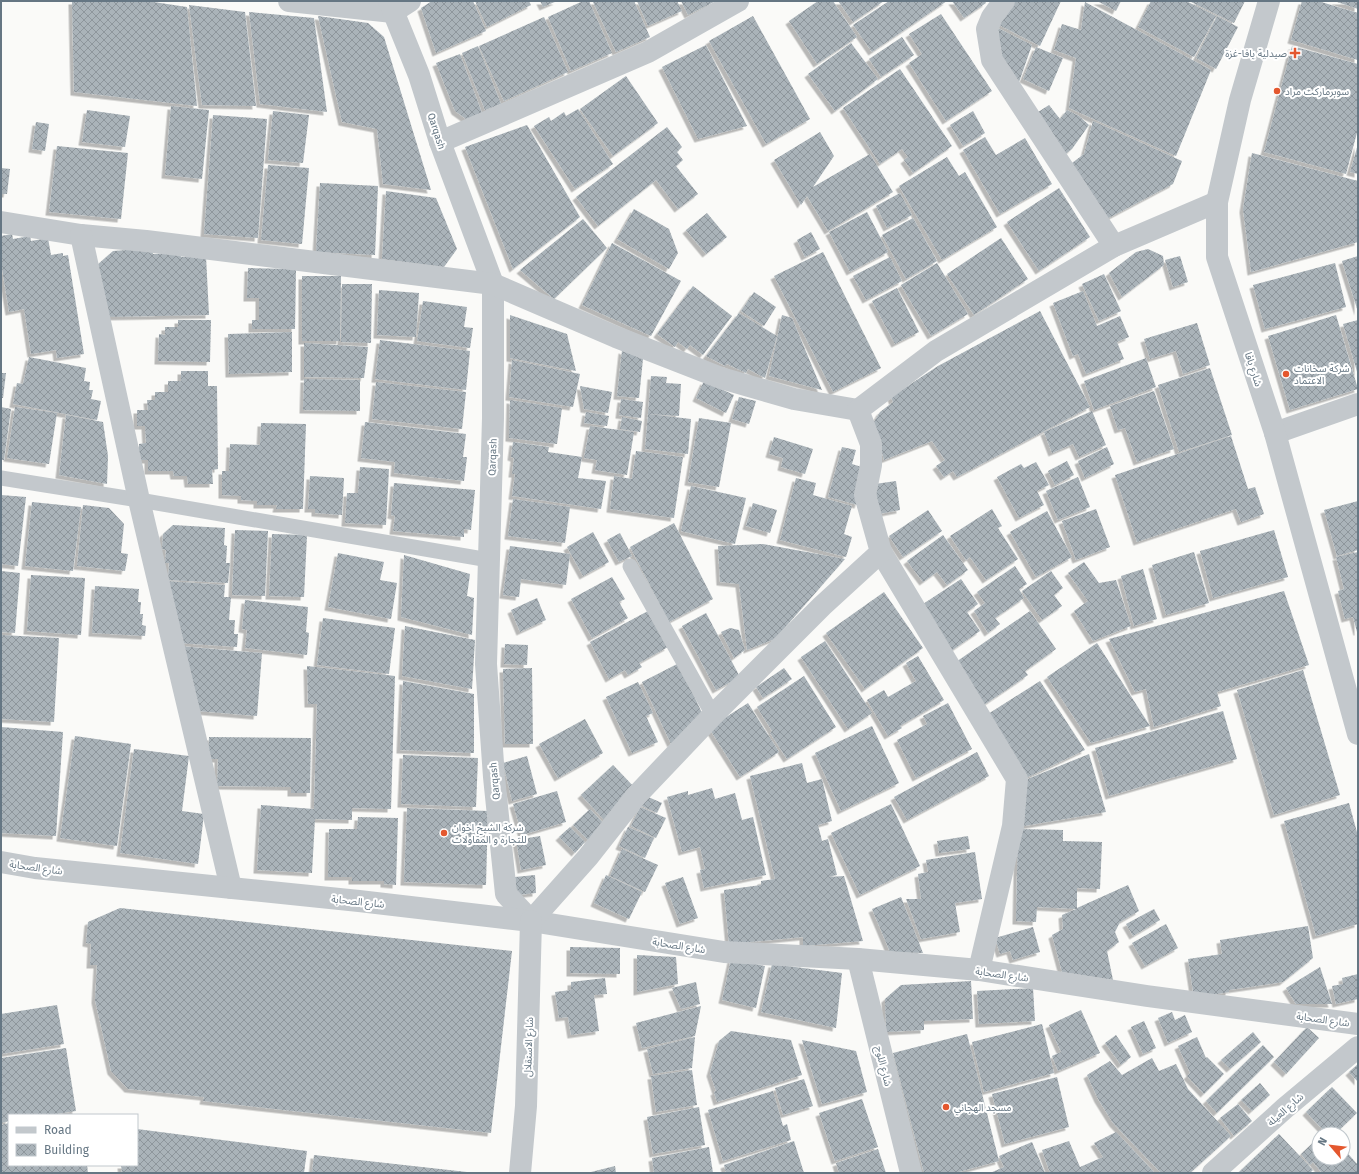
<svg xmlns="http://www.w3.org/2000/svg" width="1359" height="1174" font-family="'Fira Sans','Noto Sans Arabic',sans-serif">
<defs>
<pattern id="building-cross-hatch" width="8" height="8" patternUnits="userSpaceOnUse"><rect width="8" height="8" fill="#aab3b9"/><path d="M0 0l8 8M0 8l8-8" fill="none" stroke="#8e969c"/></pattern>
<filter id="shadow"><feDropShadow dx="-3.5" dy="3.5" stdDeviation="0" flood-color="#0004"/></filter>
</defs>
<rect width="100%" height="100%" fill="#fafaf8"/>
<g fill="url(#building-cross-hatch)" filter="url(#shadow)">
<path d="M72 1H147L187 7 197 106 74 92Z"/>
<path d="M432 1H473L486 31 436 53 421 8Z"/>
<path d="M475 1H529L531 5 487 27Z"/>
<path d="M540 1H557L543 7Z"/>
<path d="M583 1H589L612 53 571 71 548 17Z"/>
<path d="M595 1H634L650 37 616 52 593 2Z"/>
<path d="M637 1H677L682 11 648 26Z"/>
<path d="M681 1H716L688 15Z"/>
<path d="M818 1H833L857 37 817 64 789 21Z"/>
<path d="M838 1H884L853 22Z"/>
<path d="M889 1H947L872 52 853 25Z"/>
<path d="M952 1H985L986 3 964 18Z"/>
<path d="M1015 1H1061L1040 46 999 25Z"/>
<path d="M1097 1H1121L1116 11Z"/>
<path d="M1151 1H1186L1216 16 1194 57 1138 27Z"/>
<path d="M1189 1H1245L1234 23Z"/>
<path d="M1302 1H1318L1358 13V60L1291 40Z"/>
<path d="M1334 1H1358V9Z"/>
<path d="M1085 2 1211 70 1176 156 1069 108 1076 58 1054 50 1062 24 1081 30Z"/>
<path d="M189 5 245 12 256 106 202 105Z"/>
<path d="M249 12 314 18 327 112 260 104Z"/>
<path d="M941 14 992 91 946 121 909 63 922 54 909 34Z"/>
<path d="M318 16 368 23 384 37 431 190 383 184 377 129 342 122Z"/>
<path d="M753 16 810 119 766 144 709 41Z"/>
<path d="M1217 16 1238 27 1216 69 1196 58Z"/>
<path d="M544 17 568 72 504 101 479 46Z"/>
<path d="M998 28 1032 45 1018 85 1001 58Z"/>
<path d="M902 37 914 55 881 77 869 59Z"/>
<path d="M851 43 878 79 835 111 808 74Z"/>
<path d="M706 45 747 126 698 139 662 67Z"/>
<path d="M478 46 501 104 485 110 462 53Z"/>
<path d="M1292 46 1358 64V129L1346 174 1264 152Z"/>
<path d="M1036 47 1063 58 1049 91 1023 79Z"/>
<path d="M460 54 482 113 466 119 455 111 436 63Z"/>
<path d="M900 69 952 146 913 173 904 160 908 157 902 149 880 164 843 108Z"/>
<path d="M626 76 658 123 613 156 580 109Z"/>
<path d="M1049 105 1060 119 1067 110 1079 116 1089 125 1072 149 1063 156 1035 114Z"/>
<path d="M171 106 209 110 202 179 165 175Z"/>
<path d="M578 109 613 164 575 189 534 126 549 117 551 121 564 112 566 116Z"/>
<path d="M87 110 130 116 125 147 82 142Z"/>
<path d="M273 111 309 115 303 163 268 160Z"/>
<path d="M973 111 985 133 963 146 950 125Z"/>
<path d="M213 115 267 119 258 238 204 234Z"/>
<path d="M1093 121 1182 161 1173 184 1103 221 1068 166 1084 154Z"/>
<path d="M36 122 49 124 45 151 32 149Z"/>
<path d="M527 125 580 217 513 269 465 147Z"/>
<path d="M667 127 682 147 677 152 683 160 676 166 698 194 678 209 656 180 598 226 576 197Z"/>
<path d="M820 132 834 156 813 187 870 154 893 192 828 231 807 196 801 205 774 160Z"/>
<path d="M985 137 996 155 1025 138 1052 184 1000 214 963 150Z"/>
<path d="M1358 144V174L1350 172Z"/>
<path d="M57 146 128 153 121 219 49 212Z"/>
<path d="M1252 153 1358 181V242L1251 272 1243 209Z"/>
<path d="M947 157 959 176 965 172 997 227 942 260 899 186Z"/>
<path d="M268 165 309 168 302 244 261 240Z"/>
<path d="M1 168 10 169 7 194H1Z"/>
<path d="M320 183 378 186 375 255 316 252Z"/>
<path d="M1059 188 1090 237 1039 271 1007 222Z"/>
<path d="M386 191 436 198 457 249 444 267 382 259Z"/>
<path d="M900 193 912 215 887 228 876 206Z"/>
<path d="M634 209 669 229 678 253 669 269 617 239Z"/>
<path d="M867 212 888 252 850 272 829 232Z"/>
<path d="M707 213 727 237 706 254 686 230Z"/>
<path d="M913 218 937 261 906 279 882 235Z"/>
<path d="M583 219 607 248 554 299 520 270Z"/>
<path d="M811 232 820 249 805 257 797 240Z"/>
<path d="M12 234 13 239 30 236 31 241 48 238 51 255 63 253V256L68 255 84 354 57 358 56 350 31 354 24 309 9 312 1 262V236Z"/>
<path d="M1001 238 1028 279 974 315 947 274Z"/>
<path d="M612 243 681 281 651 336 582 305Z"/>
<path d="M152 248 153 254 180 253 181 257 206 256 209 315 103 317 96 266 113 251Z"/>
<path d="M1148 249 1163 256 1164 265 1122 297 1109 273 1136 252Z"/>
<path d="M823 252 881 368 833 392 774 276Z"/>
<path d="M1180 256 1188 282 1173 287 1165 260Z"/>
<path d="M1358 256V312L1342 261Z"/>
<path d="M890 257 902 281 866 300 853 276Z"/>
<path d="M937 263 968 314 931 336 901 285Z"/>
<path d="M1335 263 1346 307 1265 329 1253 285Z"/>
<path d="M248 268 296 269 295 329H252V320H259V298H247Z"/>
<path d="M1104 274 1121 311 1099 321 1082 284Z"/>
<path d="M302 276H341L340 341H302Z"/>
<path d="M342 284H372L371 343 341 342Z"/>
<path d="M693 286 732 316 703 355 690 345 687 349 678 342 675 347 657 334Z"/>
<path d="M897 288 919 332 895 344 872 301Z"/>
<path d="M379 290 419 293 416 337 377 335Z"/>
<path d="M1083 291 1097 326 1120 316 1129 337 1117 342 1124 359 1086 374 1078 354 1073 356 1053 303Z"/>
<path d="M754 292 776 307 764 326 741 311Z"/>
<path d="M423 301 467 307 464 327 473 328 470 348 417 341Z"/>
<path d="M1040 311 1090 407 957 477 953 471 944 477 936 466 945 460 932 441 884 460 874 422 880 412 893 402 891 397 938 366Z"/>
<path d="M739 313 777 336 765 378 748 369 746 373 727 364 725 366 706 356Z"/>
<path d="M510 315 567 334 576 371 510 358Z"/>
<path d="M782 315 792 318 822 390 769 376Z"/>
<path d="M1336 315 1358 389 1290 410 1268 336Z"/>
<path d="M178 320H211L210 362 158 361 159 334 165 335V327H178Z"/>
<path d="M1358 320V375L1343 324Z"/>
<path d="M1197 323 1210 365 1183 374 1176 351 1150 359 1144 339Z"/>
<path d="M292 332V372L229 374 228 334Z"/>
<path d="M380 340 470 351 466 390 375 379Z"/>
<path d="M304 343 368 347 364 378 304 377Z"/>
<path d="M622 350 643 359 639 398 617 396Z"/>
<path d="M29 357 86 368 84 381 90 382 89 390H93L91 399 101 401 97 420 13 404 17 383 23 384Z"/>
<path d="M1146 358 1156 387 1094 410 1084 381Z"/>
<path d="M512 360 580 374 573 407 509 397Z"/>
<path d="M1210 368 1232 435 1179 452 1158 385Z"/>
<path d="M181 371H208V386H217L218 469 212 470 213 484H188L187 476H174L173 471H148V460H139V444L146 443 145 426H137V410H148L147 400H155V392H168V381H181Z"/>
<path d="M1 373H6L3 398H1Z"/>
<path d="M651 376 667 377 666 383 681 384 679 416 648 414Z"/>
<path d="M304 379 360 380V411L303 410Z"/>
<path d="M704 381 734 395 726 413 696 398Z"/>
<path d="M376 382 466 392 462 429 372 419Z"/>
<path d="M580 386 612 392 608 413 584 409Z"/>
<path d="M1154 391 1174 449 1137 462 1125 428 1118 430 1110 406Z"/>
<path d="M739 397 756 401 749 424 732 419Z"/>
<path d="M621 399 643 402 641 418 619 415Z"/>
<path d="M510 400 562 408 557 444 509 438Z"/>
<path d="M1 407 11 409 4 460H1Z"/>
<path d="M15 407 57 413 49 464 7 458Z"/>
<path d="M1092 411 1106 445 1079 457 1073 444 1052 453 1044 432Z"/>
<path d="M586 412 609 416 607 426 584 423Z"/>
<path d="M648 414 691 419 688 454 645 449Z"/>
<path d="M66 415 103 422 108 456 107 484 59 475Z"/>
<path d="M622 417 642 421 640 432 620 429Z"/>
<path d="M699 418 731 423 719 487 688 482Z"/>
<path d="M365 422 466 434 463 457H467L464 481 394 473 395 462 361 458Z"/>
<path d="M261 423 306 424 303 509H276L277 505H257V501L241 500V496L222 495V471H229L230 444 260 445Z"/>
<path d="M590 426 634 432 627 475 595 470 597 460 584 458Z"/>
<path d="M1231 436 1248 489 1255 487 1264 514 1241 522 1236 509 1137 542 1115 475Z"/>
<path d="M774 437 813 449 805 474 781 467 783 458 769 454Z"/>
<path d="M513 442 549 447 548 452 582 457 578 478 606 481 601 509 512 496 515 474H512L514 458 511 457Z"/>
<path d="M842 447 856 450 852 464 868 469 858 505 828 497Z"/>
<path d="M1107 447 1114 464 1085 478 1078 461Z"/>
<path d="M636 451 683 457 674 518 610 509 614 476 632 479Z"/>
<path d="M1067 461 1074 475 1055 485 1048 471Z"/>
<path d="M1036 462 1049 485 1037 491 1044 505 1019 518 997 477 1021 464 1024 468Z"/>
<path d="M360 467 389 469 386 525 345 523 347 493H358Z"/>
<path d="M310 476 344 478 342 515 315 513V509H308Z"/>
<path d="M1078 477 1090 507 1058 520 1046 491Z"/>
<path d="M796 478 816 483 813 495 852 506 844 534 852 537 846 557 780 540Z"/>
<path d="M896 481 900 510 879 514 875 484Z"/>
<path d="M394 483 475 490 471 530 464 529V537L393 531 395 516 391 515Z"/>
<path d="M691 486 746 498 735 544 681 531Z"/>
<path d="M1 495 26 497 18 566 1 564Z"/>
<path d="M513 499 570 507 565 543 508 536Z"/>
<path d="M1358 501V550L1337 556 1324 510Z"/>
<path d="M32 502 81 507 73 571 25 566Z"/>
<path d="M753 503 777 510 770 533 746 526Z"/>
<path d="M83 505 109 508 124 524 121 553 128 554 125 571 77 566Z"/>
<path d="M992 509 1002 526 998 528 1018 559 986 580 970 557 966 560 950 536Z"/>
<path d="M1096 509 1110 547 1076 560 1062 521Z"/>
<path d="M928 510 942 531 903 557 889 536Z"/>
<path d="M1047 511 1072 557 1036 577 1010 532Z"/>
<path d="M674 523 713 599 669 622 630 547Z"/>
<path d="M173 525 225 528 224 545 227 546 226 563H230L228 583 168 580 169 563H165L166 550 162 549 163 534Z"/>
<path d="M235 530 268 531 265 596 232 595Z"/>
<path d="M1274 530 1288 577 1213 598 1200 551Z"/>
<path d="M593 532 609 562 583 576 567 547Z"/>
<path d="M620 533 632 556 619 562 607 540Z"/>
<path d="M272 534 307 535 304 597 269 596Z"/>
<path d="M943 535 968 570 947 585 937 572 923 582 907 561Z"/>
<path d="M763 544 845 559 775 639 747 650 739 584 720 582 718 546Z"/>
<path d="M510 546 570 554 566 585 521 579 519 597 503 595Z"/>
<path d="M1194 552 1209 603 1166 615 1152 565Z"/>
<path d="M1358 552V632H1357L1353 617 1345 619 1338 591 1344 589 1336 557Z"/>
<path d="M338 553 384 562 380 580 397 583 391 619 328 607Z"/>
<path d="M404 555 470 574 467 596 474 598 472 635 401 617Z"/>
<path d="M1084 562 1099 583 1116 580 1131 626 1093 641 1074 611 1088 601 1068 573Z"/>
<path d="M1015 566 1027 584 1019 589 1024 598 995 618 1000 624 988 633 974 611 985 603 977 592Z"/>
<path d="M1143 569 1157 619 1134 626 1121 576Z"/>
<path d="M1 571 20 573 15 633 1 632Z"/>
<path d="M1051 571 1063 588 1054 595 1062 606 1042 620 1022 591Z"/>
<path d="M31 575 85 578 81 635 27 631Z"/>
<path d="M612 577 625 599 619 602 628 618 592 638 571 599Z"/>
<path d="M961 579 978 604 967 612 980 631 951 651 920 606Z"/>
<path d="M165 581 225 585 224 597H231L229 620H235L234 634H238L237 647 178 643Z"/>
<path d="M95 586 139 589 138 602H141L140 614H143L142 625 146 626 145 636 92 633Z"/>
<path d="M1284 591 1309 665 1217 692 1221 706 1154 727 1146 689 1135 692 1109 639Z"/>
<path d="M884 592 923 648 865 689 826 633Z"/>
<path d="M537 598 546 620 520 632 511 610Z"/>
<path d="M245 600 308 607 306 632 309 633 307 655 245 648 247 630 242 629Z"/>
<path d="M648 611 668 647 639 663 642 667 628 675 625 670 609 679 590 642Z"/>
<path d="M1030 611 1056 649 1025 671 1028 675 981 707 953 664Z"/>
<path d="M706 613 740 677 716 690 682 626Z"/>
<path d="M323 618 395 628 389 674 317 665Z"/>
<path d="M405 626 475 640 472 689 402 676Z"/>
<path d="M730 628 739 630 745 650 734 658 721 632Z"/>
<path d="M1 635 59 638 54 722 1 719Z"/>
<path d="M825 641 872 713 848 729 801 657Z"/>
<path d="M1097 643 1150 726 1091 743 1047 677Z"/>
<path d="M505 644 528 645 527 665 504 664Z"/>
<path d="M179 646 262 653 257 716 197 711Z"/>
<path d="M918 656 944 700 900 726 902 728 888 736 867 700 884 690 888 697 916 681 906 663Z"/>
<path d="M679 663 702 713 671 744 642 682Z"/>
<path d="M307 666 395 676 391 809 352 808V820L315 819 312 873 257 870 261 805 314 809 317 704H308Z"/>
<path d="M532 668 533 744H505L503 669Z"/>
<path d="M784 668 792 679 763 698 756 687Z"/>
<path d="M1303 670 1340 795 1274 815 1237 690Z"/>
<path d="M804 676 836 727 787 759 770 733 772 731 757 707Z"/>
<path d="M403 681 474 694V753L400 750Z"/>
<path d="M1040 681 1085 750 1026 778 988 714Z"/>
<path d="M638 682 653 713 646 716 658 742 632 753 606 697Z"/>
<path d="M748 703 779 752 740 777 709 728Z"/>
<path d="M948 703 972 749 916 778 897 740 927 724 923 716Z"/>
<path d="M1223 711 1237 759 1109 796 1095 748Z"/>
<path d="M585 719 603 753 558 778 539 744Z"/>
<path d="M872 726 899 783 841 811 815 753Z"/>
<path d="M1 727 63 732 56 836 1 833Z"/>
<path d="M75 736 131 744 117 846 60 838Z"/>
<path d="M209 737 311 738 310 793H291V787L217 786 218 759H208Z"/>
<path d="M134 749 189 756 182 811 204 814 198 864 120 853Z"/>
<path d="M977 752 989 776 907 820 894 797Z"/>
<path d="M1089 754 1106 812 1024 826 1025 780Z"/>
<path d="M403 755 478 758 476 807 401 804Z"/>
<path d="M527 756 537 794 512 801 503 763Z"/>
<path d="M802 763 807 783 822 779 832 821 818 825 822 841 828 839 837 875 828 877 844 876 863 941 803 946V937L729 944 724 890 761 885V881L775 879 750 776Z"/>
<path d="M613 765 637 790 605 821 581 795Z"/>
<path d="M712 788 715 799 735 793 742 820 753 817 766 875 704 888 700 870 705 869 700 847 682 852 667 797 688 791V795Z"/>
<path d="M557 791 566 822 522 835 513 804Z"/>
<path d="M646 796 662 803 657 813 642 806Z"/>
<path d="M1349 803 1358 836V924L1316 936 1284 821Z"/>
<path d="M891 804 920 866 860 895 831 833Z"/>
<path d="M640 807 666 818 656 838 631 826Z"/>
<path d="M407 808 488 811 486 885 404 882Z"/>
<path d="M590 809 605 825 588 840 573 825Z"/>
<path d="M358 817 398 818 396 885 384 884V881H352V877H328L329 829H357Z"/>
<path d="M570 827 585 842 575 853 559 837Z"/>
<path d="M628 827 654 838 645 858 619 846Z"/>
<path d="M1018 829 1063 830V841L1102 842 1100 889 1077 888V908L1128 885 1139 911 1120 922 1115 932 1119 942 1107 951 1113 980 1062 972 1052 935 1063 929 1062 915 1076 909 1037 907 1036 922 1016 921Z"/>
<path d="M540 836 546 865 521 870 516 840Z"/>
<path d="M968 836 970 849 939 853 937 841Z"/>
<path d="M622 849 658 865 645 892 610 876Z"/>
<path d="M975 852 982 899 955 903 960 932 921 939 906 899H921L918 874 928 872 926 860Z"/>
<path d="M535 875 536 893 517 895 515 877Z"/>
<path d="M606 875 642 892 629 919 594 903Z"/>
<path d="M683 877 698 918 680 924 665 883Z"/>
<path d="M901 897 923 953 890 952 872 909Z"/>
<path d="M120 908 512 951 491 1133 203 1101 204 1097 128 1089 111 1071 95 1000 97 965H90L91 944 86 943 88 922Z"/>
<path d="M1154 909 1160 920 1133 936 1126 924Z"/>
<path d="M1166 924 1178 948 1145 966 1132 943Z"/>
<path d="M1308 926 1313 958 1283 982 1229 990V992L1194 998 1188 959 1222 954 1220 940Z"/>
<path d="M1033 927 1040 952 1013 960 1010 951 1000 954 995 938Z"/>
<path d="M570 947 620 948V974L570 973Z"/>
<path d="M637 955 676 957 678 984 637 992Z"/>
<path d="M731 959 765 966 756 1008 722 1000Z"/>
<path d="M772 964 842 973 836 1028 761 1012Z"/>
<path d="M1320 967 1332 1004H1296L1286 988Z"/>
<path d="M1358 974V999L1336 1004 1332 986 1343 984 1342 978Z"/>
<path d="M605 978 607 994 594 995 599 1031 571 1035 568 1017 559 1018 555 992 571 990V982Z"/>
<path d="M971 981 973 1019 924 1021V1030L886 1032 885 999 901 985Z"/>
<path d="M696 982 700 1004 681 1009 672 988Z"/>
<path d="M1033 988 1035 1021 979 1024 977 991Z"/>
<path d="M57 1005 64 1044 1 1054V1014Z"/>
<path d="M701 1006 695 1036 642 1048 636 1023Z"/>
<path d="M1081 1010 1100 1053 1058 1071 1052 1056 1061 1052 1049 1025Z"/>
<path d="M1172 1012 1175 1020 1185 1015 1192 1032 1168 1043 1158 1018Z"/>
<path d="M1144 1021 1156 1048 1143 1054 1131 1027Z"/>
<path d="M1042 1024 1054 1073 984 1092 972 1042Z"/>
<path d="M1307 1027 1319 1038 1286 1074 1274 1062Z"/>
<path d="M731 1031 791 1040 802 1075 717 1102 714 1092 716 1091 710 1073 719 1041Z"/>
<path d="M1253 1032 1261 1042 1230 1069 1221 1060Z"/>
<path d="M967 1034 999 1161 955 1173H924L893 1053Z"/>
<path d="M1116 1035 1131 1057 1121 1065 1105 1043Z"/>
<path d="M695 1037 692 1068 653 1074 647 1049Z"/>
<path d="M1197 1037 1206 1058 1207 1057 1224 1074 1204 1094 1187 1076 1190 1073 1178 1046Z"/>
<path d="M802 1040 856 1051 867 1092 822 1104Z"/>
<path d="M1263 1045 1274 1057 1217 1113 1206 1101Z"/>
<path d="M66 1048 76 1111 49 1115H9V1121L1 1123V1058Z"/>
<path d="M1152 1058 1159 1071 1176 1064 1188 1089 1231 1136 1190 1173H1161L1113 1123 1098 1099 1087 1075 1110 1061 1122 1075Z"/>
<path d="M1358 1064V1082L1349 1072Z"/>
<path d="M692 1070 697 1105 656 1112 651 1076Z"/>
<path d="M1057 1077 1069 1127 1005 1144 992 1094Z"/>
<path d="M804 1079 813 1106 783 1115 775 1088Z"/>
<path d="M1260 1083 1270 1095 1252 1111 1241 1100Z"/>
<path d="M1332 1087 1357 1113 1335 1134H1322L1325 1132 1306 1112Z"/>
<path d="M773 1091 783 1126 787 1124 791 1140 723 1161 708 1110Z"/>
<path d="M862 1099 878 1147 835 1161 819 1113Z"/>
<path d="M1238 1104 1252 1121 1234 1136 1220 1118Z"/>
<path d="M699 1107 705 1145 653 1154 647 1117Z"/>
<path d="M9 1123V1165H87L88 1173H1V1125Z"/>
<path d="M137 1129 307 1151 304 1173H122L121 1165H137Z"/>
<path d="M1116 1132 1155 1173H1050L1042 1150 1069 1141 1080 1167 1103 1157 1094 1143Z"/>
<path d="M1279 1134 1313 1170 1310 1173H1240L1239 1172Z"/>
<path d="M1319 1137V1158H1343V1148L1358 1165V1173H1322L1313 1162 1310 1165 1301 1154Z"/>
<path d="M794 1141 804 1173H726L724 1165Z"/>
<path d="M1032 1142 1045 1173H990L1004 1167 999 1156Z"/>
<path d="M709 1147 713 1173H654L652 1158Z"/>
<path d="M878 1149 886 1173H839L836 1163Z"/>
<path d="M314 1155 467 1172V1173H312Z"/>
<path d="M615 1166 616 1173H591V1172Z"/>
</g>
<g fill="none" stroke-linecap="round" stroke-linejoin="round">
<g stroke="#c3c8cc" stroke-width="15">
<path d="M1 478 139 500 489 560"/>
<path d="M630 566 713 715"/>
</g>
<g stroke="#c3c8cc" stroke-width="22">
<path d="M289 1 393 12 410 1"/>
<path d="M389 1 419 75 440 142 493 284V418L486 664 494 777 506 894 531 921"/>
<path d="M1004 1 992 17 987 29 992 60 1114 246"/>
<path d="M440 142 648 52 738 1"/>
<path d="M1 222 81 235 146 241 493 284 616 337 721 378 794 399 858 410"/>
<path d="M81 235 139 500 231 888"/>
<path d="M1275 433 1358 404"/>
<path d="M881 552 1017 779 1013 826 979 970"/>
<path d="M1 862 35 868 359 901 531 921 724 952 858 959 979 970 1147 996 1358 1024"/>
<path d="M531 921 588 857 636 796 713 715 822 606 881 552 865 495 871 465V444L858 410 936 351 1114 246 1217 202"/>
<path d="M858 959 911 1173"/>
<path d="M520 1173 526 1106 531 921"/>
<path d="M1213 1173 1285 1108 1358 1047"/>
</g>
<path stroke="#c3c8cc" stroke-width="22" d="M1269 1 1240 100 1217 202V257L1275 433 1358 734"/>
</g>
<g fill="#e4572e" stroke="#fff" stroke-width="1.5">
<path d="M1293 47h4v4h4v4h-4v4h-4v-4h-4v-4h4z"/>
<circle cx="1277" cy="91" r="4"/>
<circle cx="1286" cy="374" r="4"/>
<circle cx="444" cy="833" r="4"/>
<circle cx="946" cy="1107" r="4"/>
</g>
<g text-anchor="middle" stroke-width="4" stroke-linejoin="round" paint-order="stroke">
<g font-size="10" fill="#657683" stroke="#fff" text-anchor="start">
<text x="1287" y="57" text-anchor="end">صيدلية يافا-غزة</text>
<text x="1285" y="95">سوبرماركت مراد</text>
<text x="1294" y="372">شركة سخانات<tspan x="1294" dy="12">الاعتماد</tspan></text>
<text x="452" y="831">شركة الشيخ اخوان<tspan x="452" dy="12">للتجارة و المقاولات</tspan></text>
<text x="954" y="1111">مسجد الهجاني</text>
</g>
<g font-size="10" fill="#657683" stroke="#fff">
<text transform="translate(437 131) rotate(72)" y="4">Qarqash</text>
<text transform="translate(1254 369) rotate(72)" y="4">شارع يافا</text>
<text transform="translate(492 457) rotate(-88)" y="4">Qarqash</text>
<text transform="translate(494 781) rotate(-95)" y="4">Qarqash</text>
<text transform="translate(36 867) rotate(8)" y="4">شارع الصحابة</text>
<text transform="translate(358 901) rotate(6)" y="4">شارع الصحابة</text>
<text transform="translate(679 945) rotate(9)" y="4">شارع الصحابة</text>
<text transform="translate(1002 974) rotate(8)" y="4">شارع الصحابة</text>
<text transform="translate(1323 1019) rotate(8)" y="4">شارع الصحابة</text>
<text transform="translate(528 1047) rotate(-88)" y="4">شارع الاستقلال</text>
<text transform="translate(884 1066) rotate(76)" y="4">شارع اللوح</text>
<text transform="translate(1285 1109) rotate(-41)" y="4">شارع العيلة</text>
</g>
</g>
<rect width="1359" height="1174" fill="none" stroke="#657683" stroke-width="4"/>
<rect x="8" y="1114" width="130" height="52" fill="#ffffff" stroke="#c1c8cd"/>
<rect x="16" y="1127" width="20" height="6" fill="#c3c8cc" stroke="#c1c8cd"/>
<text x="44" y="1134" font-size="12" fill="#657683">Road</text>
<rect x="16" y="1144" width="20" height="12" fill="url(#building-cross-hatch)" stroke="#c1c8cd"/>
<text x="44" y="1154" font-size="12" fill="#657683">Building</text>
<g transform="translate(1331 1146) rotate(298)"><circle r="19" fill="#ffffff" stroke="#c1c8cd"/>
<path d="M0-3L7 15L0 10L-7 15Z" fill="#e4572e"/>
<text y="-6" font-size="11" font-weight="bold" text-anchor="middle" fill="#657683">N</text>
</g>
</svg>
